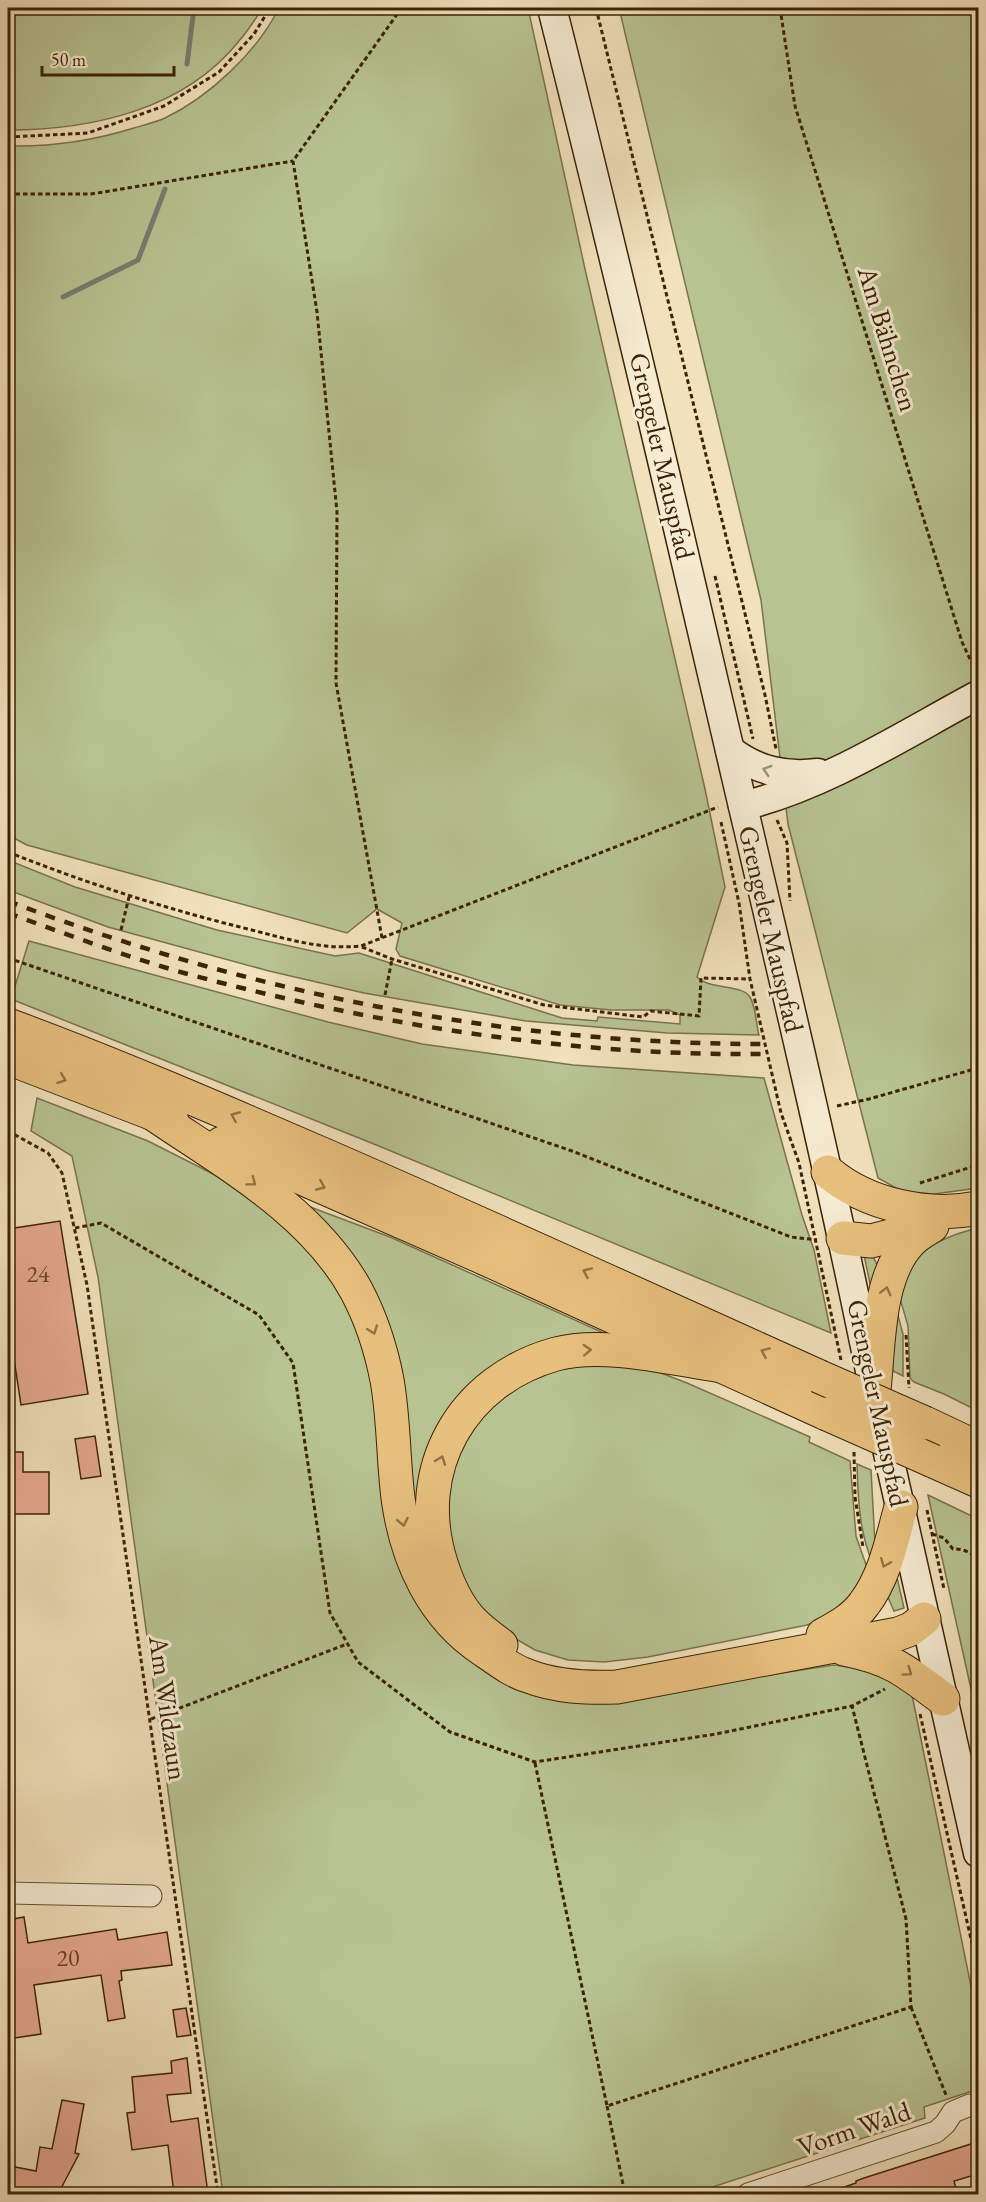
<svg xmlns="http://www.w3.org/2000/svg" width="986" height="2202" font-family="'EB Garamond',serif">
<rect width="100%" height="100%" fill="#f1e1bc"/>
<filter id="stains"><feTurbulence type="fractalNoise" baseFrequency=".00333" numOctaves="4"/><feColorMatrix values="0 0 0 0 .2 0 0 0 0 .09 0 0 0 0 .02 0 0 0 .5 -.17"/></filter>
<radialGradient id="worn" r=".72"><stop offset=".6" stop-color="#630" stop-opacity="0"/><stop offset="1" stop-color="#630" stop-opacity=".3"/></radialGradient>
<g fill="#b8c392" stroke="#7a724c" stroke-width="1.5">
<path d="M8 8H263C255 19 248 31 239 41 184 110 91 130 8 130Z"/>
<path d="M279 8H528L585 269 705 789 725 887 697 977C710 990 742 984 750 997 756 1007 756 1024 759 1035L667 1033 526 1021 364 993 269 971 108 927 8 890V860L75 887 217 930 335 956 359 953 562 1018 597 1021 598 1017 680 1024V1015L669 1010H611L560 1005 400 956 396 949 402 923 377 909 347 933 27 845 8 835V146C52 147 92 141 134 128 144 125 156 122 165 118 209 97 257 52 279 8Z"/>
<path d="M619 8H978V1188L912 1197 878 1178 788 824 761 600Z"/>
<path d="M29 941 328 1022 422 1044 573 1065 764 1078 802 1215 814 1250 831 1333 369 1142 11 999Z"/>
<path d="M37 1098 148 1141 217 1176 263 1207 322 1264 354 1317 446 1636 620 1698 834 1665 908 1675 978 2021V2089L924 2107 925 2118 691 2194H223L98 1277 72 1156 31 1131Z"/>
<path d="M289 1199 390 1237 626 1343 469 1398 424 1572 398 1402Z"/>
<path d="M978 1228V1411L944 1394 914 1382 910 1378 908 1326 899 1295 902 1269C931 1245 941 1237 978 1228Z"/>
<path d="M869 1248 881 1273 873 1298 863 1250Z"/>
<path d="M896 1308 903 1334V1376L893 1371 891 1342Z"/>
<path d="M569 1365 637 1367 661 1373 687 1383 810 1437 809 1442 850 1461 856 1536 870 1576C851 1600 837 1614 807 1625L648 1657 604 1662 568 1660 535 1650 502 1631 472 1601 450 1551 447 1490 465 1437 508 1390Z"/>
<path d="M857 1464 871 1470 875 1544 873 1564C859 1532 858 1498 857 1464Z"/>
<path d="M928 1495 978 1519V1716L971 1689Z"/>
<path d="M893 1560 904 1608 894 1611 883 1586Z"/>
</g>
<g fill="none" stroke-linecap="round" stroke-linejoin="round">
<g stroke="#777e72" stroke-width="5">
<path d="M187 64 194 8"/>
<path d="M63 297 138 260 165 189"/>
</g>
</g>
<g fill="#e7a990" stroke="#3b2205" stroke-width="1.5">
<path d="M60 1221 88 1394 21 1405 8 1319V1229Z"/>
<path d="M95 1436 101 1476 81 1479 75 1439Z"/>
<path d="M8 1452H23V1472H49V1514H8Z"/>
<path d="M24 1917 28 1943 116 1929 118 1940 167 1932 172 1965 121 1971 122 1980 119 1981 125 2018 108 2021 101 1975 34 1985 41 2034 8 2039V1920Z"/>
<path d="M186 2008 191 2035 177 2037 173 2010Z"/>
<path d="M187 2058 191 2093 167 2095 171 2122 198 2118 208 2194H174L168 2145 132 2150 127 2113 135 2112 132 2077 172 2073 171 2061Z"/>
<path d="M62 2100 84 2104 75 2153 79 2154 58 2194H8L10 2166 36 2171 40 2147 52 2149Z"/>
<path d="M974 2143 978 2160V2174L954 2181 956 2189 939 2194 937 2189 919 2194H830V2192L856 2183V2181L864 2178Z"/>
</g>
<g fill="none" stroke-linecap="round" stroke-linejoin="round">
<defs>
<g id="minor">
<path d="M8 1893 151 1896"/>
<path d="M748 2194 936 2132 945 2124 953 2112 970 2105"/>
</g>
<g id="secondary">
<path d="M552 8C617 265 677 523 737 781 783 977 830 1174 870 1371"/>
<path d="M730 750C757 771 785 777 818 773"/>
<path d="M743 806C827 785 903 735 978 695"/>
<path d="M881 1422 978 1853"/>
</g>
<g id="trunk">
<path d="M828 1172C867 1205 928 1218 978 1208"/>
<path d="M843 1238 871 1241 926 1227"/>
<path d="M484 1258 827 1414"/>
<path d="M874 1390C879 1345 877 1277 910 1242 916 1235 924 1231 932 1226"/>
<path d="M933 1461 978 1481"/>
<path d="M823 1635C838 1627 854 1618 864 1604 885 1577 892 1539 901 1507"/>
<path d="M501 1645C490 1637 479 1629 470 1619 456 1603 447 1582 441 1563 411 1469 462 1380 556 1354 604 1341 673 1359 722 1366"/>
</g>
<g id="motorway">
<path d="M8 1025C114 1064 218 1109 322 1154 488 1226 653 1302 818 1376"/>
<path d="M8 1058 172 1121"/>
<path d="M152 1113C225 1163 312 1210 356 1290 371 1318 381 1349 387 1380 394 1419 393 1458 398 1498 406 1558 432 1617 485 1651 498 1660 512 1671 528 1676 556 1687 587 1688 617 1687L898 1634 911 1629 924 1619"/>
<path d="M222 1143 484 1258"/>
<path d="M925 1423 978 1448"/>
<path d="M844 1649C891 1658 906 1671 943 1699"/>
</g>
</defs>
<use href="#minor" stroke="#685233" stroke-width="23"/>
<use href="#secondary" stroke="#3b2205" stroke-width="31"/>
<use href="#trunk" stroke="#3b2205" stroke-width="35"/>
<use href="#motorway" stroke="#3b2205" stroke-width="35"/>
<g stroke="#3b2205" stroke-width="3" stroke-dasharray="4.5 3" stroke-linecap="butt">
<path d="M596 8 765 695 776 749"/>
<path d="M780 8 795 106 962 642 976 672"/>
<path d="M8 137 88 133 164 106 219 72 254 34 270 8"/>
<path d="M8 194H91L293 161"/>
<path d="M715 576 753 739"/>
<path d="M777 820 787 843 790 901"/>
<path d="M721 822 739 903 750 979 781 1113 799 1163 841 1360"/>
<path d="M8 852C86 883 166 909 248 929 287 939 321 950 361 946L718 807"/>
<path d="M121 930 129 897"/>
<path d="M382 938 336 683 337 512 317 312 293 161 398 13V8"/>
<path d="M362 947 392 959 544 1005 643 1017 651 1011 699 1016 701 978 750 979"/>
<path d="M8 958 572 1151 791 1237 817 1240"/>
<path d="M385 995 392 959"/>
<path d="M837 1106 869 1099 978 1068"/>
<path d="M8 1131 48 1153 62 1173 87 1285 218 2194"/>
<path d="M920 1183 978 1165"/>
<path d="M75 1228 101 1223 259 1315 293 1363 330 1613 358 1662 450 1732 535 1762 716 1734 852 1706 885 1689"/>
<path d="M906 1335 909 1388"/>
<path d="M854 1452 855 1497 863 1547"/>
<path d="M927 1510 944 1589"/>
<path d="M932 1534 944 1538 953 1549C964 1549 973 1552 978 1562"/>
<path d="M920 1714 978 1970"/>
<path d="M151 1719 347 1644"/>
<path d="M535 1763 607 2106 911 2007 906 1919 852 1706"/>
<path d="M911 2007 946 2095"/>
<path d="M607 2106 625 2194"/>
</g>
<use href="#minor" stroke="#f6ecd3" stroke-width="21"/>
<use href="#secondary" stroke="#f6ecd3" stroke-width="28"/>
<use href="#trunk" stroke="#e8c07e" stroke-width="33"/>
<use href="#motorway" stroke="#e8c07e" stroke-width="33"/>
<g stroke="#3b2205" stroke-width="4.5" stroke-dasharray="10 10" stroke-linecap="butt">
<path d="M8 901C247 992 504 1044 761 1044"/>
<path d="M8 913C66 934 124 956 184 973 372 1024 568 1056 763 1054"/>
</g>
<defs>
<path id="trunk-bridge" d="M827 1414 933 1461"/>
<path id="motorway-bridge" d="M818 1376 925 1423"/>
</defs>
<use href="#trunk-bridge" stroke="#3b2205" stroke-width="35" stroke-linecap="butt"/>
<use href="#motorway-bridge" stroke="#3b2205" stroke-width="35" stroke-linecap="butt"/>
<use href="#trunk-bridge" stroke="#e8c07e" stroke-width="33"/>
<use href="#motorway-bridge" stroke="#e8c07e" stroke-width="33"/>
</g>
<defs><path id="oneway-chevron" d="M-2-3.5L2.5 0L-2 3.5" fill="none" stroke-width="1.6" stroke-linecap="round" stroke-linejoin="round" transform="scale(1.5)"/></defs>
<use stroke="#a29176" href="#oneway-chevron" transform="translate(767 770) rotate(-162)"/>
<g stroke="#927142">
<use href="#oneway-chevron" transform="translate(62 1079) rotate(21)"/>
<use href="#oneway-chevron" transform="translate(235 1116) rotate(-157)"/>
<use href="#oneway-chevron" transform="translate(252 1182) rotate(37)"/>
<use href="#oneway-chevron" transform="translate(321 1186) rotate(23)"/>
<use href="#oneway-chevron" transform="translate(587 1272) rotate(-156)"/>
<use href="#oneway-chevron" transform="translate(886 1291) rotate(-76)"/>
<use href="#oneway-chevron" transform="translate(373 1330) rotate(70)"/>
<use href="#oneway-chevron" transform="translate(587 1350) rotate(-3)"/>
<use href="#oneway-chevron" transform="translate(765 1352) rotate(-156)"/>
<use href="#oneway-chevron" transform="translate(441 1460) rotate(-70)"/>
<use href="#oneway-chevron" transform="translate(403 1522) rotate(79)"/>
<use href="#oneway-chevron" transform="translate(885 1563) rotate(112)"/>
<use href="#oneway-chevron" transform="translate(908 1672) rotate(35)"/>
</g>
<g text-anchor="middle" stroke-width="6" stroke-linejoin="round" paint-order="stroke">
<g font-size="24" fill="#664428">
<text x="38" y="1282">24</text>
<text x="68" y="1966">20</text>
</g>
<g font-size="27" fill="#3b2205" stroke="#f6ecd3">
<text transform="translate(888 339) rotate(73)" y="9">Am Bähnchen</text>
<text transform="translate(662 456) rotate(77)" y="9">Grengeler Mauspfad</text>
<text transform="translate(771 929) rotate(77)" y="9">Grengeler Mauspfad</text>
<text transform="translate(878 1403) rotate(78)" y="9">Grengeler Mauspfad</text>
<text transform="translate(168 1708) rotate(82)" y="9">Am Wildzaun</text>
<text transform="translate(854 2129) rotate(-19)" y="9">Vorm Wald</text>
</g>
</g>
<rect width="986" height="2202" fill="none" stroke="#f1e1bc" stroke-width="30"/>
<rect x="9" y="9" width="968" height="2184" fill="none" stroke="#3b2205" stroke-width="3"/>
<rect x="15" y="15" width="956" height="2172" fill="none" stroke="#3b2205" stroke-width="1.5"/>
<path d="M42 66v9h132v-9" fill="none" stroke="#3b2205" stroke-width="3"/>
<text x="51" y="66" font-size="18" fill="#3b2205" stroke="#f6ecd3" stroke-width="4.5" paint-order="stroke">50 m</text>
<rect width="100%" height="100%" filter="url(#stains)"/>
<rect width="100%" height="100%" fill="url(#worn)"/>
</svg>
